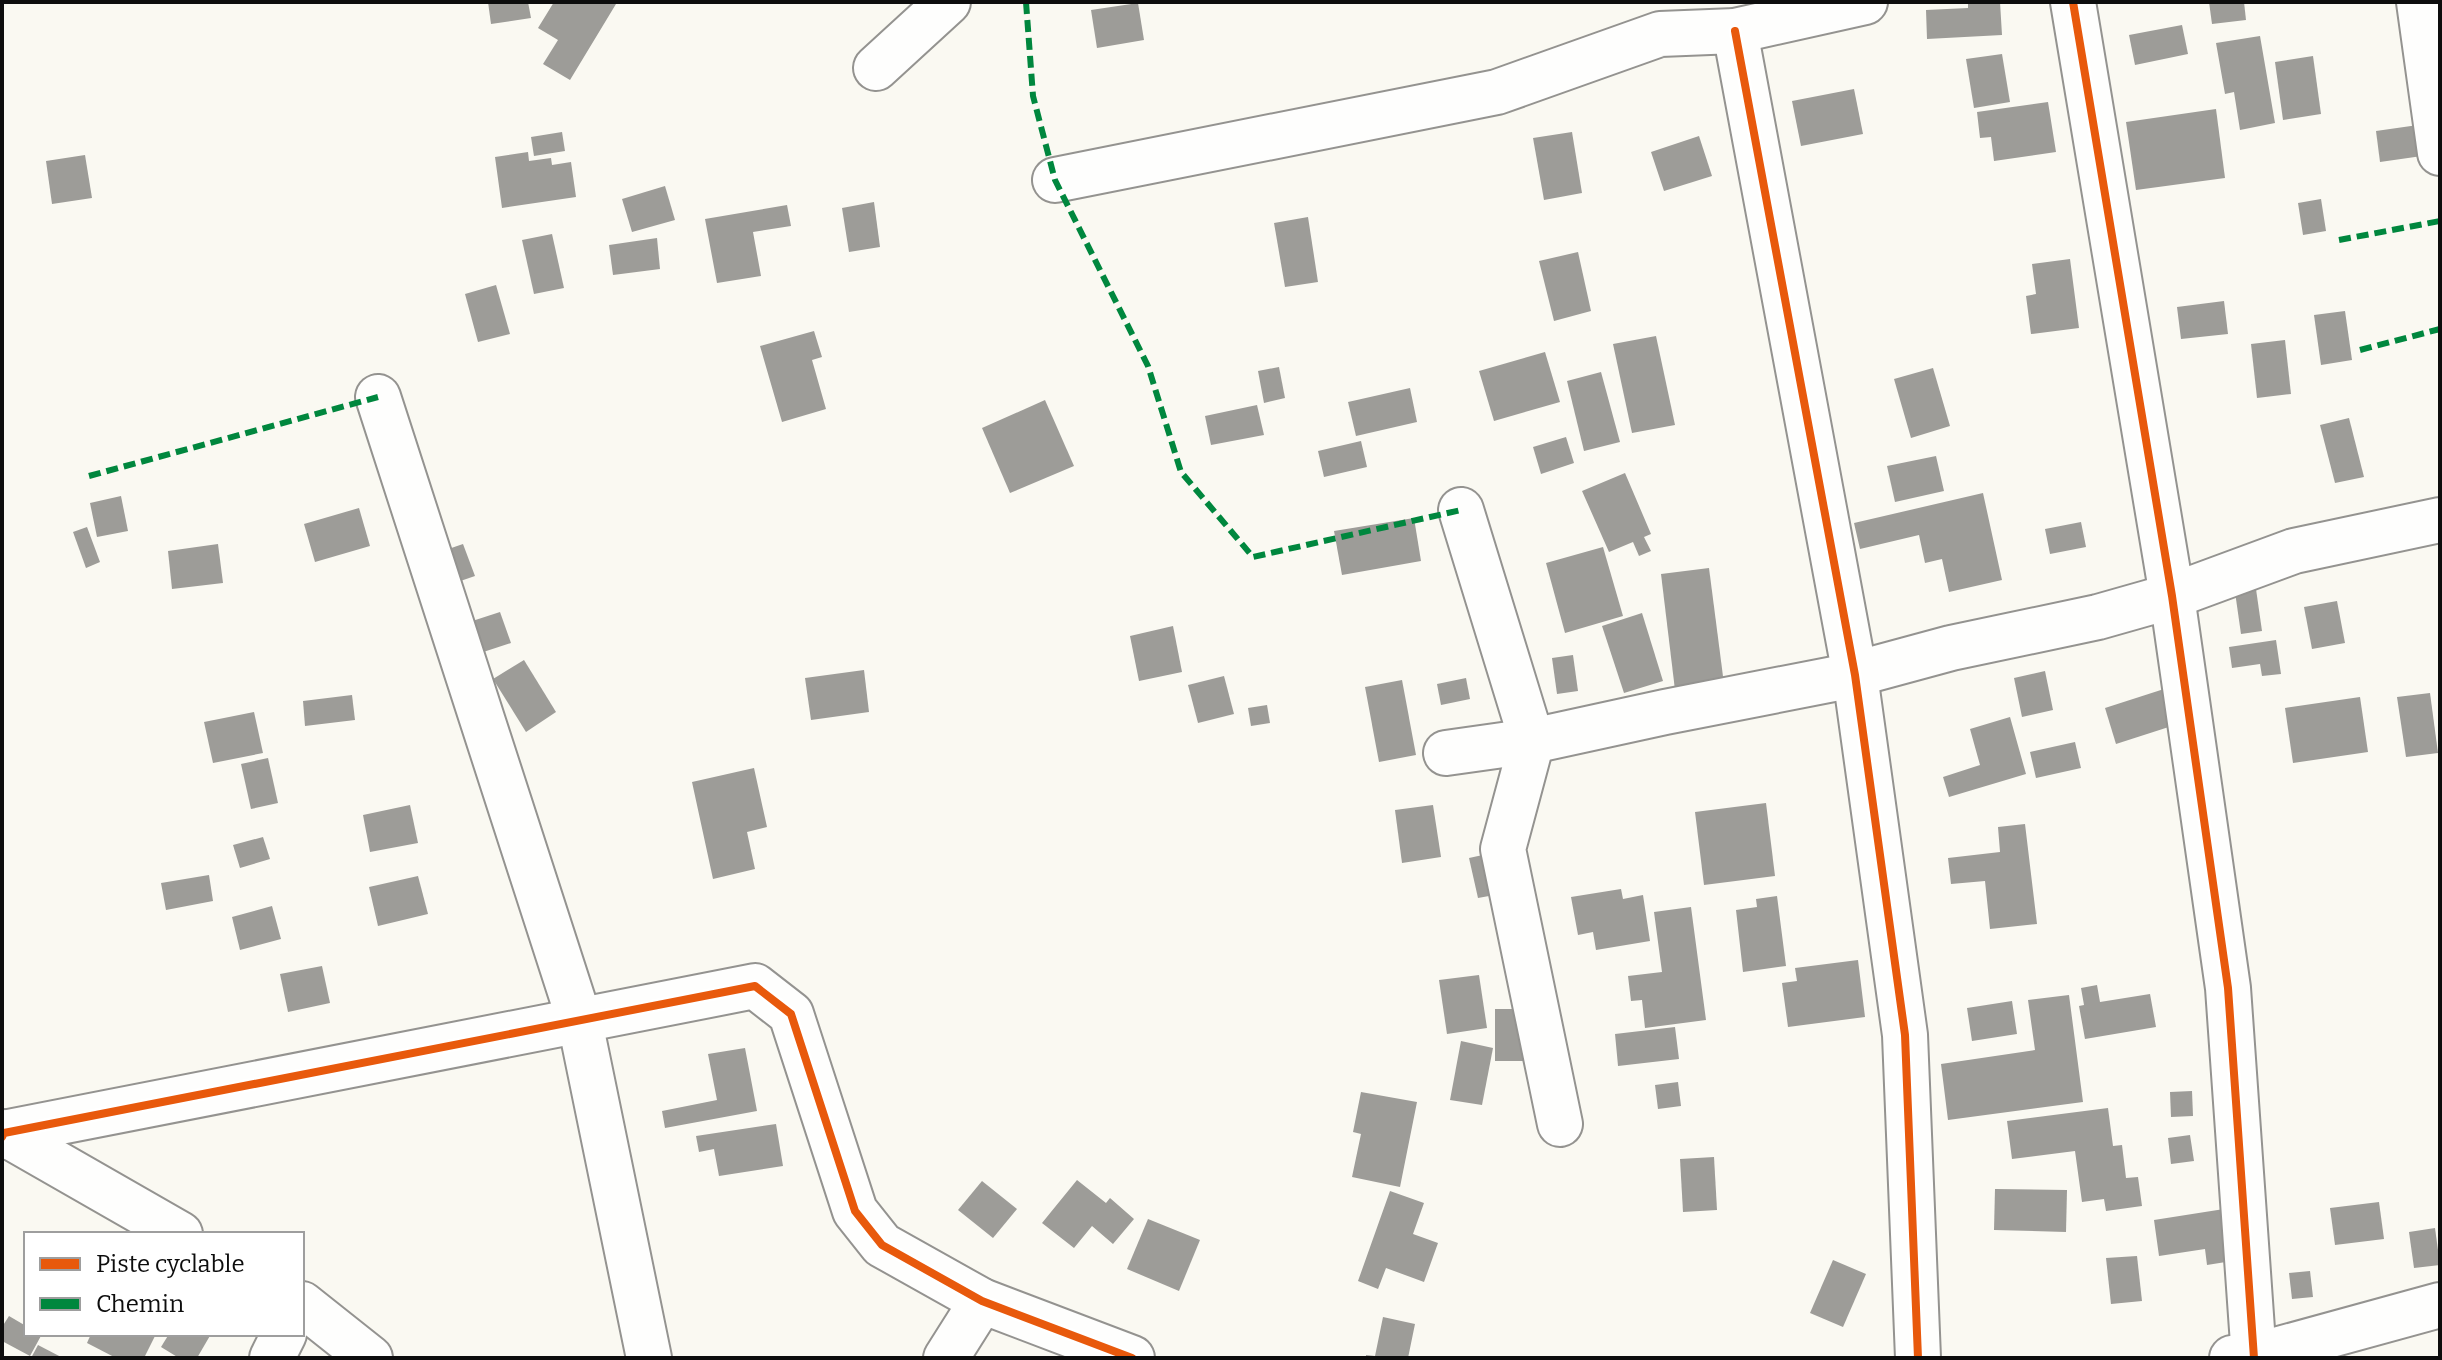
<svg xmlns="http://www.w3.org/2000/svg" width="2442" height="1360" font-family="Bitter,serif">
<rect width="100%" height="100%" fill="#faf9f2"/>
<g fill="#9d9c98">
<path d="M488 2H528L531 18 491 24Z"/>
<path d="M554 2H613L616 4 570 80 543 64 558 40 538 28Z"/>
<path d="M1968 2H2000L2002 35 1927 39 1926 10 1968 8Z"/>
<path d="M2209 2H2244L2246 20 2212 24Z"/>
<path d="M1138 3 1144 40 1097 48 1091 10Z"/>
<path d="M2182 25 2188 54 2135 65 2129 35Z"/>
<path d="M2260 36 2275 123 2240 130 2234 92 2225 94 2216 43Z"/>
<path d="M2002 54 2010 102 1974 108 1966 59Z"/>
<path d="M2313 56 2321 114 2283 120 2275 62Z"/>
<path d="M1854 89 1863 134 1801 146 1792 101Z"/>
<path d="M2048 102 2056 152 1994 161 1991 137 1980 138 1977 112Z"/>
<path d="M2216 109 2225 178 2136 190 2126 122Z"/>
<path d="M2418 125 2422 156 2380 162 2376 131Z"/>
<path d="M562 132 565 151 534 156 531 137Z"/>
<path d="M1572 132 1582 193 1544 200 1533 138Z"/>
<path d="M1699 136 1712 176 1664 191 1651 152Z"/>
<path d="M528 152 529 161 551 158 552 165 571 162 576 197 502 208 495 157Z"/>
<path d="M85 155 92 198 52 204 46 161Z"/>
<path d="M665 186 675 220 632 232 622 199Z"/>
<path d="M2321 199 2326 231 2303 235 2298 203Z"/>
<path d="M874 202 880 247 849 252 842 208Z"/>
<path d="M787 205 791 226 753 232 761 276 717 283 705 219Z"/>
<path d="M1308 217 1318 282 1285 287 1274 223Z"/>
<path d="M552 234 564 288 534 294 522 240Z"/>
<path d="M657 238 660 269 613 275 609 245Z"/>
<path d="M1578 252 1591 311 1554 321 1539 261Z"/>
<path d="M2070 259 2079 328 2031 334 2026 296 2036 294 2032 264Z"/>
<path d="M496 285 510 334 478 342 465 294Z"/>
<path d="M2224 301 2228 334 2181 339 2177 307Z"/>
<path d="M2345 311 2352 360 2321 365 2314 315Z"/>
<path d="M814 331 822 357 812 360 826 409 782 422 760 346Z"/>
<path d="M1656 336 1675 425 1632 433 1613 344Z"/>
<path d="M2285 340 2291 394 2257 398 2251 344Z"/>
<path d="M1545 352 1560 402 1494 421 1479 371Z"/>
<path d="M1279 367 1285 398 1264 403 1258 371Z"/>
<path d="M1933 368 1950 426 1911 438 1894 379Z"/>
<path d="M1601 372 1620 442 1584 451 1567 381Z"/>
<path d="M1410 388 1417 422 1356 436 1348 402Z"/>
<path d="M1045 400 1074 466 1010 493 982 428Z"/>
<path d="M1257 405 1264 435 1211 445 1205 416Z"/>
<path d="M2349 418 2364 477 2335 483 2320 425Z"/>
<path d="M1566 437 1574 463 1541 474 1533 447Z"/>
<path d="M1361 441 1367 467 1324 477 1318 451Z"/>
<path d="M1936 456 1944 491 1895 502 1887 466Z"/>
<path d="M1625 473 1651 534 1644 537 1651 551 1639 556 1633 542 1609 552 1582 491Z"/>
<path d="M1983 493 2002 580 1949 592 1942 559 1925 563 1919 535 1860 549 1854 523Z"/>
<path d="M121 496 128 531 97 537 90 503Z"/>
<path d="M359 508 370 546 315 562 304 524Z"/>
<path d="M1414 518 1421 561 1342 575 1334 531Z"/>
<path d="M2081 522 2086 547 2050 554 2045 529Z"/>
<path d="M87 527 100 562 86 568 73 532Z"/>
<path d="M218 544 223 583 172 589 168 551Z"/>
<path d="M463 544 475 576 437 589 425 557Z"/>
<path d="M1603 547 1623 616 1565 633 1546 563Z"/>
<path d="M1709 568 1724 684 1675 690 1661 574Z"/>
<path d="M2256 589 2262 631 2241 634 2235 592Z"/>
<path d="M2337 601 2345 643 2312 649 2304 607Z"/>
<path d="M500 612 511 643 471 656 460 625Z"/>
<path d="M1642 613 1663 681 1624 693 1602 626Z"/>
<path d="M1173 626 1182 672 1139 681 1130 636Z"/>
<path d="M2276 640 2281 674 2262 676 2260 664 2232 668 2229 647Z"/>
<path d="M1573 655 1578 691 1557 694 1552 658Z"/>
<path d="M524 660 556 712 526 732 493 679Z"/>
<path d="M864 670 869 712 811 720 805 678Z"/>
<path d="M2045 671 2053 710 2022 717 2014 678Z"/>
<path d="M1224 676 1234 714 1198 723 1188 685Z"/>
<path d="M1466 678 1470 699 1441 705 1437 684Z"/>
<path d="M1402 680 1416 755 1379 762 1365 687Z"/>
<path d="M2164 689 2175 725 2116 744 2105 708Z"/>
<path d="M2430 693 2438 753 2406 757 2397 697Z"/>
<path d="M352 695 355 720 305 726 303 701Z"/>
<path d="M2360 697 2368 752 2293 763 2285 708Z"/>
<path d="M1267 705 1270 723 1251 726 1248 708Z"/>
<path d="M254 712 263 753 213 763 204 722Z"/>
<path d="M2010 717 2026 774 1949 797 1943 777 1980 765 1970 729Z"/>
<path d="M2075 742 2081 768 2036 778 2030 752Z"/>
<path d="M268 758 278 803 251 809 241 764Z"/>
<path d="M754 768 767 827 747 832 755 869 713 879 692 782Z"/>
<path d="M1766 803 1775 876 1704 885 1695 812Z"/>
<path d="M410 805 418 843 370 852 363 815Z"/>
<path d="M1433 805 1441 857 1402 863 1395 810Z"/>
<path d="M2025 824 2037 924 1990 929 1985 881 1951 884 1948 858 2000 852 1998 827Z"/>
<path d="M263 837 270 859 240 868 233 845Z"/>
<path d="M1492 853 1500 894 1478 898 1469 858Z"/>
<path d="M209 875 213 901 166 910 161 883Z"/>
<path d="M418 876 428 914 378 926 369 887Z"/>
<path d="M1621 889 1623 899 1643 895 1650 941 1596 950 1593 932 1578 935 1571 897Z"/>
<path d="M1777 896 1786 966 1743 972 1736 910 1757 907 1756 899Z"/>
<path d="M272 906 281 939 240 950 232 917Z"/>
<path d="M1691 907 1706 1020 1645 1028 1642 1000 1631 1001 1628 976 1662 972 1654 912Z"/>
<path d="M1858 960 1865 1017 1788 1027 1782 983 1797 981 1795 968Z"/>
<path d="M322 966 330 1003 288 1012 280 974Z"/>
<path d="M1479 975 1487 1028 1447 1034 1439 980Z"/>
<path d="M2097 985 2100 1002 2150 994 2156 1027 2085 1039 2079 1006 2084 1005 2081 988Z"/>
<path d="M2069 995 2083 1102 1948 1120 1941 1064 2035 1050 2028 1000Z"/>
<path d="M2012 1001 2017 1034 1972 1041 1967 1008Z"/>
<rect x="1495" y="1009" width="38" height="52"/>
<path d="M1675 1027 1679 1059 1618 1066 1615 1034Z"/>
<path d="M1461 1041 1493 1048 1482 1105 1450 1100Z"/>
<path d="M745 1048 757 1111 665 1128 662 1111 717 1100 708 1054Z"/>
<path d="M1678 1082 1681 1106 1658 1109 1655 1085Z"/>
<path d="M2192 1091 2193 1116 2171 1117 2170 1092Z"/>
<path d="M1361 1092 1417 1102 1400 1187 1352 1177 1361 1134 1353 1132Z"/>
<path d="M2108 1108 2113 1146 2122 1145 2126 1178 2138 1177 2142 1206 2106 1211 2104 1199 2082 1202 2075 1151 2012 1159 2007 1121Z"/>
<path d="M776 1124 783 1166 719 1176 714 1149 699 1152 696 1136Z"/>
<path d="M2190 1135 2194 1161 2171 1164 2168 1138Z"/>
<path d="M1714 1157 1717 1210 1683 1212 1680 1159Z"/>
<path d="M1077 1180 1106 1203 1110 1198 1134 1219 1113 1244 1092 1226 1074 1248 1042 1223Z"/>
<path d="M982 1181 1017 1209 993 1238 958 1210Z"/>
<path d="M1995 1189 2067 1190 2066 1232 1994 1230Z"/>
<path d="M1390 1191 1424 1203 1413 1234 1438 1243 1424 1282 1386 1268 1378 1289 1358 1281Z"/>
<path d="M2379 1202 2384 1239 2335 1245 2330 1208Z"/>
<path d="M2224 1209 2232 1261 2207 1265 2205 1249 2159 1256 2154 1220Z"/>
<path d="M1148 1219 1200 1240 1179 1291 1127 1269Z"/>
<path d="M2435 1228 2440 1265 2414 1268 2409 1232Z"/>
<path d="M2137 1256 2142 1301 2111 1304 2106 1258Z"/>
<path d="M1833 1260 1866 1274 1843 1327 1810 1313Z"/>
<path d="M2310 1271 2313 1297 2292 1299 2289 1273Z"/>
<path d="M9 1316 26 1326V1334H42L30 1356 2 1341V1327Z"/>
<path d="M1383 1317 1415 1324 1408 1358H1366V1355L1375 1356Z"/>
<path d="M91 1334H151L155 1336 144 1358H116L87 1343Z"/>
<path d="M169 1334H211L197 1358H179L161 1347Z"/>
<path d="M38 1345 63 1358H31Z"/>
</g>
<g fill="none" stroke-linecap="round" stroke-linejoin="round">
<defs>
<g id="minor">
<path d="M2073 2 2172 596 2228 988 2254 1358"/>
<path d="M2419 2 2440 153"/>
<path d="M1735 31 1855 675 1905 1035 1918 1358"/>
<path d="M876 68 948 2"/>
<path d="M1055 180 1497 92 1660 34 1735 31 1865 2"/>
<path d="M378 397 580 1022 649 1358"/>
<path d="M1461 510 1532 741 1503 849 1560 1124"/>
<path d="M1446 753 1532 741 1665 712 1844 677 1951 648 2098 617 2172 596 2294 551 2440 520"/>
<path d="M2 1132 180 1234"/>
<path d="M2 1137 4 1133 755 986 791 1014 855 1211 882 1245 982 1301 1132 1358"/>
<path d="M302 1304 370 1358"/>
<path d="M272 1358 284 1334"/>
<path d="M946 1358 982 1301"/>
<path d="M2232 1358 2254 1356 2440 1305"/>
</g>
</defs>
<use href="#minor" stroke="#949390" stroke-width="48"/>
<use href="#minor" stroke="#fefefd" stroke-width="44"/>
<g stroke="#00873e" stroke-width="6" stroke-dasharray="12 6" stroke-linecap="butt">
<path d="M1026 2 1033 96 1055 180 1148 366 1181 472 1253 557 1461 510"/>
<path d="M2339 240 2440 221"/>
<path d="M2360 350 2440 329"/>
<path d="M89 476 378 397"/>
</g>
<defs>
<g id="cycleway">
<path d="M2073 2 2172 596 2228 988 2254 1358"/>
<path d="M1735 31 1855 675 1905 1035 1918 1358"/>
<path d="M2 1137 4 1133 755 986 791 1014 855 1211 882 1245 982 1301 1132 1358"/>
</g>
</defs>
<use href="#cycleway" stroke="#fff" stroke-width="13"/>
<use href="#cycleway" stroke="#e8590c" stroke-width="8"/>
</g>
<rect width="2442" height="1360" fill="none" stroke="#0d0d0d" stroke-width="8"/>
<rect x="24" y="1232" width="280" height="104" fill="#ffffff" stroke="#9e9e9e" stroke-width="2"/>
<rect x="40" y="1258" width="40" height="12" fill="#e8590c" stroke="#9e9e9e" stroke-width="2"/>
<text x="96" y="1272" font-size="24" fill="#0d0d0d">Piste cyclable</text>
<rect x="40" y="1298" width="40" height="12" fill="#00873e" stroke="#9e9e9e" stroke-width="2"/>
<text x="96" y="1312" font-size="24" fill="#0d0d0d">Chemin</text>
</svg>
